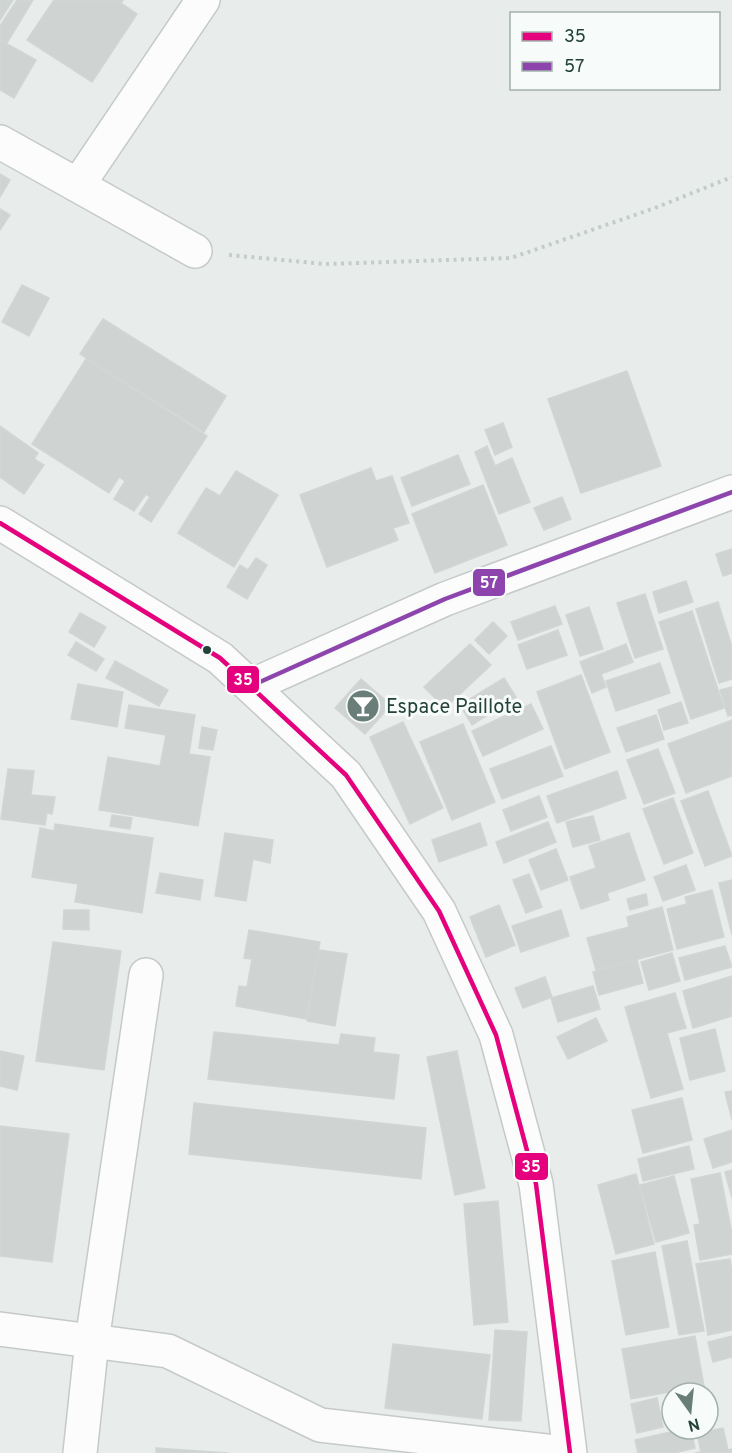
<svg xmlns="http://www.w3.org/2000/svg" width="732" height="1453" font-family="Overpass,sans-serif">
<rect width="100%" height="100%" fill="#e8edeb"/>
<g fill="#cfd4d2" stroke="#d1d6d4" stroke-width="1.5">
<path d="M0 0H13L0 20Z"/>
<path d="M17 0H33L7 43 0 39V26Z"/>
<path d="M54 0H123L121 3 137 14 92 82 27 40Z"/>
<path d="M0 40 36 60 14 98 0 90Z"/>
<path d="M0 174 10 180 0 197Z"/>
<path d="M0 209 10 215 0 230Z"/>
<path d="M22 285 49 298 29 336 2 322Z"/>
<path d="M103 319 226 396 204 432 80 354Z"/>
<path d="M86 359 207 436 151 522 139 514 150 497 146 494 134 511 114 499 125 481 119 477 109 493 32 444Z"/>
<path d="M627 371 661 466 581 493 548 399Z"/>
<path d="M503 423 512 447 495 455 485 430Z"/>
<path d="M0 426 38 453 34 459 44 465 24 494 0 477Z"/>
<path d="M487 446 495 466 512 458 530 502 499 514 475 452Z"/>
<path d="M458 455 470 484 412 506 401 478Z"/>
<path d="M371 468 376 481 392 476 409 523 393 528 398 540 327 567 300 495Z"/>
<path d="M236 471 278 495 234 567 178 533 206 488 220 496Z"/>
<path d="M483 485 507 545 435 573 412 514Z"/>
<path d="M562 497 571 519 544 530 534 508Z"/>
<path d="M732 549V573L723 576 716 554Z"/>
<path d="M256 558 267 565 247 599 227 587 240 565 248 570Z"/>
<path d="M686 581 693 602 659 613 653 592Z"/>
<path d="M645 594 663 649 635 658 617 603Z"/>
<path d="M718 602 732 647V679L719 683 696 609Z"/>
<path d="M555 606 562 624 518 640 511 622Z"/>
<path d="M589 607 603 649 580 656 566 615Z"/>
<path d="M692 611 724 708 691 719 659 622Z"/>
<path d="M80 613 106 627 94 647 69 632Z"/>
<path d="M493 622 507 636 489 654 475 640Z"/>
<path d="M558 630 567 655 527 669 518 645Z"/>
<path d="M76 642 104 659 96 671 68 655Z"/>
<path d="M470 644 491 665 445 708 424 687Z"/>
<path d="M626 644 633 662 601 674 606 687 592 693 580 662Z"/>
<path d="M115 661 168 690 159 706 106 678Z"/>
<path d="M660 663 670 693 616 711 606 681Z"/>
<path d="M581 675 610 752 565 769 537 692Z"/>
<path d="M504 678 516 697 472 725 460 705Z"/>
<path d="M361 679 391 705 365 734 335 708Z"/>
<path d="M78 684 123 692 117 727 71 719Z"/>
<path d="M732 687V715L728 716 720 690Z"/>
<path d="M681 702 688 723 664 730 658 710Z"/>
<path d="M531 704 543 729 483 756 472 731Z"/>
<path d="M129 705 195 715 189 754 210 757 198 826 99 810 108 757 160 766 166 735 125 728Z"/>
<path d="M656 715 664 739 626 752 617 728Z"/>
<path d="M732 720V776L686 793 668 744Z"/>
<path d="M403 722 443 808 410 824 370 737Z"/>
<path d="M463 724 495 802 452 820 420 742Z"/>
<path d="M202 727 217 730 213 750 199 748Z"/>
<path d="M551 746 563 776 502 799 490 769Z"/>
<path d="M658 749 675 793 644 804 627 760Z"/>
<path d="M8 769 34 771 31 795 55 797 52 814 47 813 45 825 1 819Z"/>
<path d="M617 771 626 798 557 823 547 796Z"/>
<path d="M708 791 732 856 705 866 681 801Z"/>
<path d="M539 796 547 817 511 831 503 810Z"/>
<path d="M673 798 693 853 664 864 643 809Z"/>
<path d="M112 815 132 818 130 829 110 826Z"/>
<path d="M593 816 600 840 573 847 566 822Z"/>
<path d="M548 822 556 842 504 863 496 842Z"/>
<path d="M480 823 487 845 439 862 432 840Z"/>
<path d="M55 824 153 838 142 913 75 902 78 884 32 877 40 828 54 831Z"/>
<path d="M225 833 273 840 270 863 253 859 246 901 215 896Z"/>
<path d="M629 833 645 880 607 893 609 900 581 909 570 877 596 868 589 846Z"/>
<path d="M556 849 568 880 541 890 529 860Z"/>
<path d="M686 865 695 890 663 901 654 877Z"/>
<path d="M160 873 203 880 200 900 156 893Z"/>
<path d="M529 874 542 907 526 913 513 880Z"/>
<path d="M732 880V935L719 883Z"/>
<path d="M712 890 724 937 677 949 667 909 687 904 685 897Z"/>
<path d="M646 894 648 905 630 910 627 899Z"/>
<path d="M499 905 515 945 486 957 470 917Z"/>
<path d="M662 907 673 950 596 970 587 938 629 927 627 917Z"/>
<path d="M64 910H89V930L63 929Z"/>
<path d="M561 910 569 936 521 952 512 926Z"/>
<path d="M249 930 320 942 306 1019 236 1006 239 986 247 987 252 959 244 958Z"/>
<path d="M53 942 121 951 104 1070 36 1061Z"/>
<path d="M725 946 732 967 685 980 679 958Z"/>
<path d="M319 950 347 954 335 1026 307 1021Z"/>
<path d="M672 953 680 981 649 990 641 962Z"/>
<path d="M637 960 643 983 599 995 593 972Z"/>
<path d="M732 976V1016L693 1028 683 991Z"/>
<path d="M545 977 552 997 523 1008 515 988Z"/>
<path d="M593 986 600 1009 558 1022 551 998Z"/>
<path d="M675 993 686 1028 667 1033 683 1089 651 1098 625 1007Z"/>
<path d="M596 1018 607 1041 568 1059 557 1037Z"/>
<path d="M715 1029 725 1071 690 1080 680 1038Z"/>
<path d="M214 1032 339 1045 341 1034 375 1038 373 1052 399 1055 394 1099 208 1079Z"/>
<path d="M0 1051 24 1056 17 1090 0 1086Z"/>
<path d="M457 1051 485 1188 455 1195 427 1057Z"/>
<path d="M732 1091V1120L725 1092Z"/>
<path d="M682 1098 692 1140 643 1153 632 1110Z"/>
<path d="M194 1103 426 1128 421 1179 189 1154Z"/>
<path d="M0 1126 69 1134 52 1262 0 1256Z"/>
<path d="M732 1130V1162L713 1168 704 1139Z"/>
<path d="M689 1146 694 1169 643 1181 638 1159Z"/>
<path d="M732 1170V1198L725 1172Z"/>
<path d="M720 1173 732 1233V1254L700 1260 694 1225 700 1224 691 1179Z"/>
<path d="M636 1174 654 1244 616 1254 598 1185Z"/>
<path d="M674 1176 689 1233 656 1242 640 1185Z"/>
<path d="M498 1201 508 1322 474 1325 464 1204Z"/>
<path d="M687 1241 704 1331 679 1335 662 1246Z"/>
<path d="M655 1252 669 1327 626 1335 612 1261Z"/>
<path d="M730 1259 732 1271V1330L708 1335 696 1264Z"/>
<path d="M495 1330 527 1332 521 1421 489 1420Z"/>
<path d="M695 1336 704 1386 631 1399 622 1349Z"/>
<path d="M732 1336V1357L713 1362 708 1342Z"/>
<path d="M393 1344 490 1355 482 1419 385 1408Z"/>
<path d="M657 1398 663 1427 637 1433 631 1404Z"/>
<path d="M723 1428 728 1450 732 1449V1453H695L701 1452 697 1433Z"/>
<path d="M683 1429H691L695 1448 674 1453H638L635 1440Z"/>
<path d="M156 1448 228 1453H156Z"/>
</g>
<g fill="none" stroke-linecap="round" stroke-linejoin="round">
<defs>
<g id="minor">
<path d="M0 142 195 251"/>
<path d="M78 185 203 0"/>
<path d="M0 523 220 658 346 775 439 911 496 1035 536 1184 570 1453"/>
<path d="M251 686 445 599 732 492"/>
<path d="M0 1329 168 1351 320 1425 564 1453"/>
<path d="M80 1453 92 1341 146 975"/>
</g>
</defs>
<use href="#minor" stroke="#c5cac8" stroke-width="36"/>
<path stroke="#c3ccca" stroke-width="4" stroke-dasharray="3 4.5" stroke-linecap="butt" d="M229 255 325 264 511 258 655 208 732 177"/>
<use href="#minor" stroke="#fcfcfc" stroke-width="33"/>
<defs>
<path id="bus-1" d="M0 523 220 658 346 775 439 911 496 1035 536 1184 570 1453"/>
<path id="bus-2" d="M251 686 445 599 732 492"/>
</defs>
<use href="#bus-1" stroke="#f7fbf9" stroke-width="9"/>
<use href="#bus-2" stroke="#f7fbf9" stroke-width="9"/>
<use href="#bus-1" stroke="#e5007d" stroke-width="4.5"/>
<use href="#bus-2" stroke="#8e44ad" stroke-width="4.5"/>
</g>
<defs>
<symbol id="bar-disc" viewBox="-11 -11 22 22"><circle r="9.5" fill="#697e78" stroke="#f7fbf9"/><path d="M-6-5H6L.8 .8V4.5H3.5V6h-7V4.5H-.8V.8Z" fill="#fff"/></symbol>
</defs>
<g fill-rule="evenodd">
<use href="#bar-disc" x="344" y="687" width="38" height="38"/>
</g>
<circle fill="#24423a" stroke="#f7fbf9" stroke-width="2" cx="207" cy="650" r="5"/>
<g text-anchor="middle" stroke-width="6" stroke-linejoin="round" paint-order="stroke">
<g font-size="20" fill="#24423a" stroke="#f7fbf9" text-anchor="start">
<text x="386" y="713">Espace Paillote</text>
</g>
</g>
<g stroke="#f7fbf9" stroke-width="2">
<rect x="472" y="568" width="34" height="29" rx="6" fill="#8e44ad"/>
<rect x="226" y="665" width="34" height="29" rx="6" fill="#e5007d"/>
<rect x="514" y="1152" width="35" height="29" rx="6" fill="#e5007d"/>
</g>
<g font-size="16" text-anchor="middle" font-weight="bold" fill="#fff">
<text x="489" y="588">57</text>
<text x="243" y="685">35</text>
<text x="531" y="1172">35</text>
</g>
<rect x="510" y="12" width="210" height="78" fill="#f7fbf9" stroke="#a3b1ad" stroke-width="1.5"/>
<rect x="522" y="32" width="30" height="9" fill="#e5007d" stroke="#a3b1ad" stroke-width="1.5"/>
<text x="564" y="42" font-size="18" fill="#24423a">35</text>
<rect x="522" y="62" width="30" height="9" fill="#8e44ad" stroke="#a3b1ad" stroke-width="1.5"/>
<text x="564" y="72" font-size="18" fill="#24423a">57</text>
<g transform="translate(690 1411) rotate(165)"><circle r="28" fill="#f7fbf9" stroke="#a3b1ad" stroke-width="1.5"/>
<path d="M0-4.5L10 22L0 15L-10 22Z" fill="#697e78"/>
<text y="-9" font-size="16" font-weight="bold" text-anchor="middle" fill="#24423a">N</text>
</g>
</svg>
